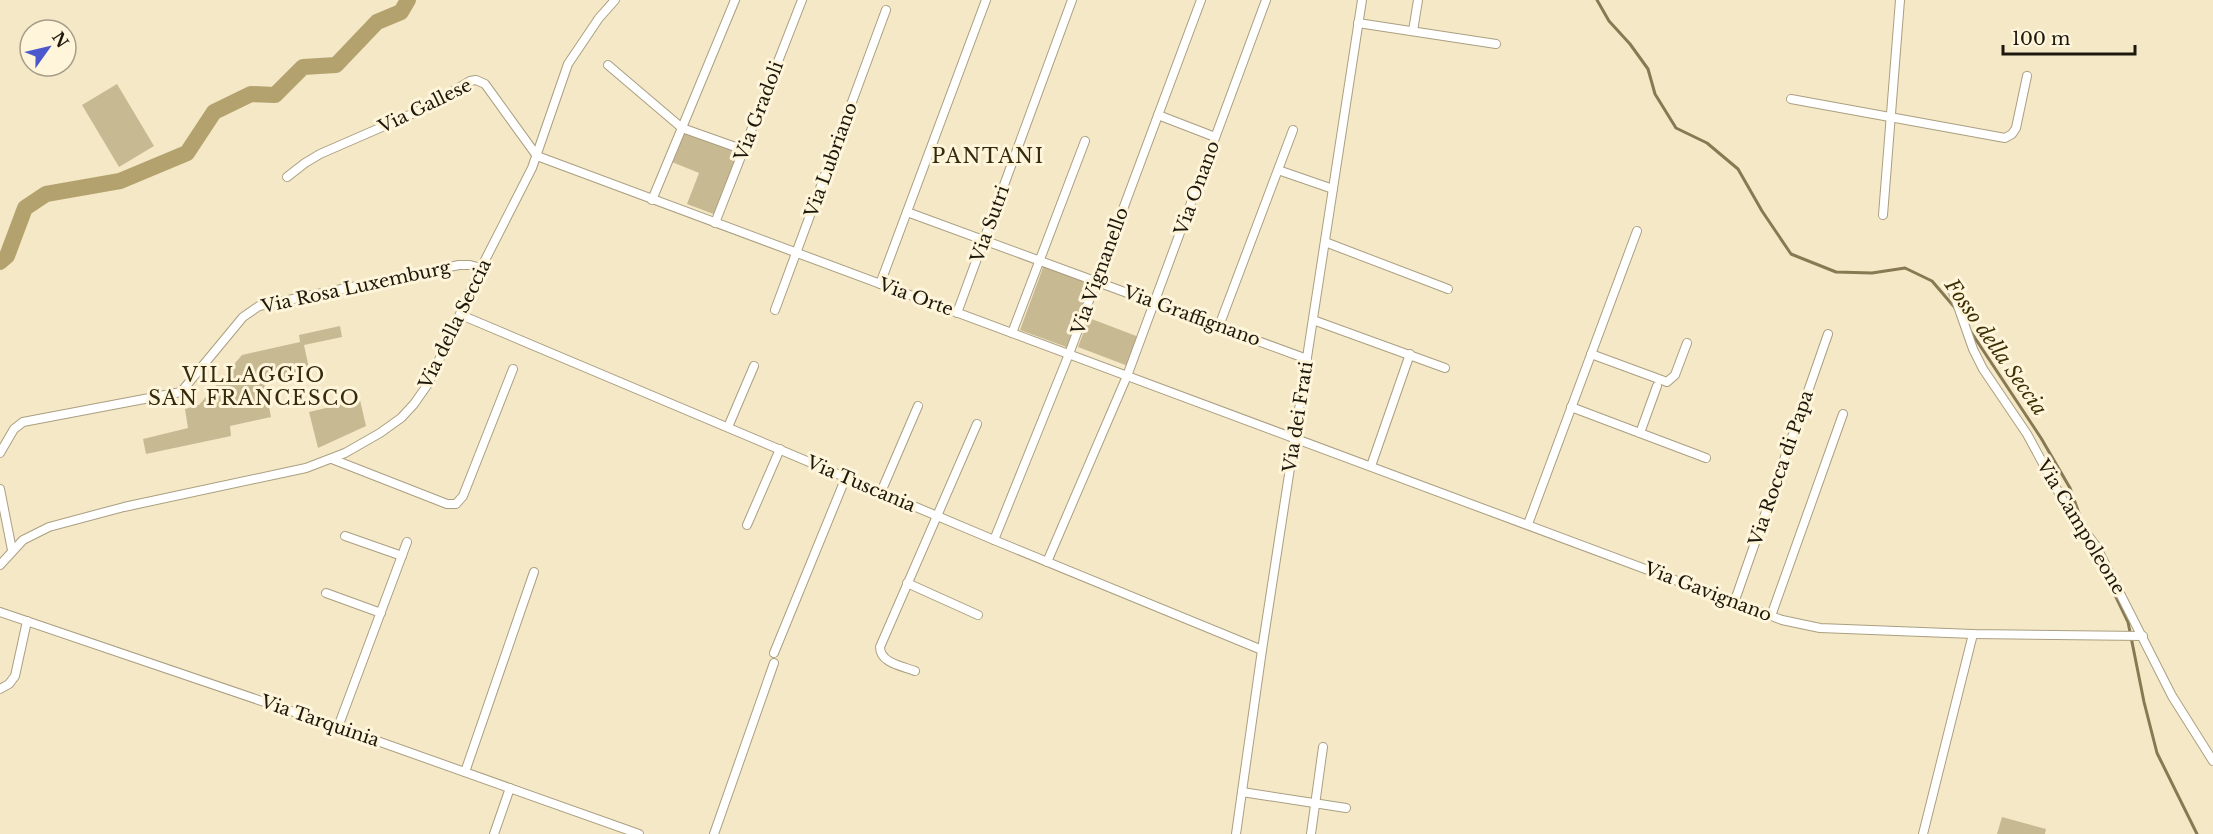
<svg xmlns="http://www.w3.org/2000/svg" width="2213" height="834" font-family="'Libre Baskerville',serif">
<rect width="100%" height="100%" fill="#f4e8c7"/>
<g fill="#c7b992">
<path d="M117 84 154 146 119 167 82 105Z"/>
<path d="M684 129 740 150 716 215 687 204 699 173 672 162Z"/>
<path d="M1044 265 1093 284 1069 348 1020 330Z"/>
<path d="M1089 318 1139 337 1128 366 1078 347Z"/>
<path d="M340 326 342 337 304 345 310 373 264 383 271 417 230 426 231 436 146 454 143 439 188 428 185 409 199 405 242 355 300 342 299 335Z"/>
<path d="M360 400 366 426 318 448 309 412Z"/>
<path d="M2002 817 2046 829 2045 834H1997Z"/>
</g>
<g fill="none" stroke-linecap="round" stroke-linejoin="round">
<g stroke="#877951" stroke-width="3">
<path d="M1597 0 1609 21 1630 44 1648 69 1655 94 1676 128 1707 143 1738 169 1762 211 1791 254 1836 272 1872 273 1905 268 1932 281 1956 309"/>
<path d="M1971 332 2041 438 2070 488 2082 522"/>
<path d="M2091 545 2128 622 2144 702 2157 753 2197 834"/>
</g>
<path stroke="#b4a26e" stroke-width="16" d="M0 262 7 256 25 208 46 194 120 181 187 153 214 112 251 94 275 95 303 67 336 65 377 22 401 12 408 0"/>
<defs>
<g id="street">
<path d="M1358 23 1496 44"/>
<path d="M1413 31 1418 0"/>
<path d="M608 65 682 128 744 150"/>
<path d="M1791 99 2005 138 2012 134 2016 128 2027 76"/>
<path d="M1158 115 1215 137"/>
<path d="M1278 170 1333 189"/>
<path d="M287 177 305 163 320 154 421 110 470 81 476 80 485 84 537 156 1782 620 1820 628 1973 634 2143 636"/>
<path d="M652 200 735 0"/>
<path d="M907 212 1307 359"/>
<path d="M1883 215 1900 0"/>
<path d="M715 223 802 0"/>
<path d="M1325 242 1448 289"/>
<path d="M880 284 986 0"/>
<path d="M1953 292 1973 349 1983 369 2027 434 2066 506 2096 546 2172 696 2213 761"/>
<path d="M775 310 886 10"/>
<path d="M957 313 1072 0"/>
<path d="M461 315 994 540 1262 650"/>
<path d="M1313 320 1445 368"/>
<path d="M1219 326 1293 130"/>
<path d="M1012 333 1085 141"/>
<path d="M1591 354 1667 382 1675 375 1687 343"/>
<path d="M1571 407 1706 458"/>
<path d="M728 427 754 366"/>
<path d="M1640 433 1657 386"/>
<path d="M0 453 14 429 23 422 181 392 243 317 259 306 459 265H470L481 268"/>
<path d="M332 459 447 504H456L463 496 513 369"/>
<path d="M1371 466 1410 354"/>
<path d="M0 489 12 550"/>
<path d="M881 492 918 406"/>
<path d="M1528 524 1637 231"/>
<path d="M747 525 780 449"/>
<path d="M345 536 402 556"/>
<path d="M994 540 1069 354 1201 0"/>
<path d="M1047 562 1127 376 1266 0"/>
<path d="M0 565 23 540 49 527 124 507 306 468 345 453 380 433 401 418 414 404 428 384 481 268 532 168 568 64 599 18 615 0"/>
<path d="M907 583 978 615"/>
<path d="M326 593 381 613"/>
<path d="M1734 603 1828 334"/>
<path d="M0 612 338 727 639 834"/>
<path d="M1771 616 1843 414"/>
<path d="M774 653 846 477"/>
<path d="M915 671C902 666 880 663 880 647L977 424"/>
<path d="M0 689 9 684 15 676 27 621"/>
<path d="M338 727 407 542"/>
<path d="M465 772 534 572"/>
<path d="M1242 792 1346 808"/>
<path d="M494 834 510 788"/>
<path d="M714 834 774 663"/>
<path d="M1236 834 1262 650 1362 0"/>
<path d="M1311 834 1323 747"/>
<path d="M1923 834 1973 634"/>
</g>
</defs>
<use href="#street" stroke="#aa9f80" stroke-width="10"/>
<use href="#street" stroke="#fff" stroke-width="8"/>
</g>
<g text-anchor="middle" stroke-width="6" stroke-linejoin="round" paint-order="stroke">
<g font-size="18" fill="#1d180c" stroke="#fff5db">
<text transform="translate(425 106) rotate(-26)" y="6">Via Gallese</text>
<text transform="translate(759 111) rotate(-69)" y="6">Via Gradoli</text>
<text transform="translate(831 160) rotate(-70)" y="6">Via Lubriano</text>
<text transform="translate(1197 188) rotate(-70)" y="6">Via Onano</text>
<text transform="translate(990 224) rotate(-70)" y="6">Via Sutri</text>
<text transform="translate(1100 271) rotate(-70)" y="6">Via Vignanello</text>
<text transform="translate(356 287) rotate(-12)" y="6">Via Rosa Luxemburg</text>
<text transform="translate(916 297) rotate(20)" y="6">Via Orte</text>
<text transform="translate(1192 316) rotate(20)" y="6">Via Graffignano</text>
<text transform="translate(455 324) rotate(-64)" y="6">Via della Seccia</text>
<text transform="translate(1298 417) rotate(-81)" y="6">Via dei Frati</text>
<text transform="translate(1781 468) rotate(-71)" y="6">Via Rocca di Papa</text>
<text transform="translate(861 484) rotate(23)" y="6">Via Tuscania</text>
<text transform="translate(2081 527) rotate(59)" y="6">Via Campoleone</text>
<text transform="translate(1708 592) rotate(21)" y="6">Via Gavignano</text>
<text transform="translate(320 721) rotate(19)" y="6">Via Tarquinia</text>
</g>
<g font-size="20" letter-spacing="1.5" fill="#342a0e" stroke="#fff5db">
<text x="988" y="163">PANTANI</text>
<text x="254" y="382">VILLAGGIO<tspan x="254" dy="23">SAN FRANCESCO</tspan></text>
</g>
<g font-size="20" font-style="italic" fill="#3d2f03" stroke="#fff5db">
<text transform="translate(1996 347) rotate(55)" y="7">Fosso della Seccia</text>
</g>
</g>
<g transform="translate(48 48) rotate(56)"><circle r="28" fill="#fff5db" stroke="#a59d88" stroke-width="1.5"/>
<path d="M0-4.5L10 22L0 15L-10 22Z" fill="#4b57cd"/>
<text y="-9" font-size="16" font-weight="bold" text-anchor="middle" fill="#1d180c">N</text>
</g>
<path d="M2003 45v9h132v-9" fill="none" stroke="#1d180c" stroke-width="3"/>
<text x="2012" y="45" font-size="18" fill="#1d180c" stroke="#fff5db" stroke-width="4.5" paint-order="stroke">100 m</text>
</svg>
